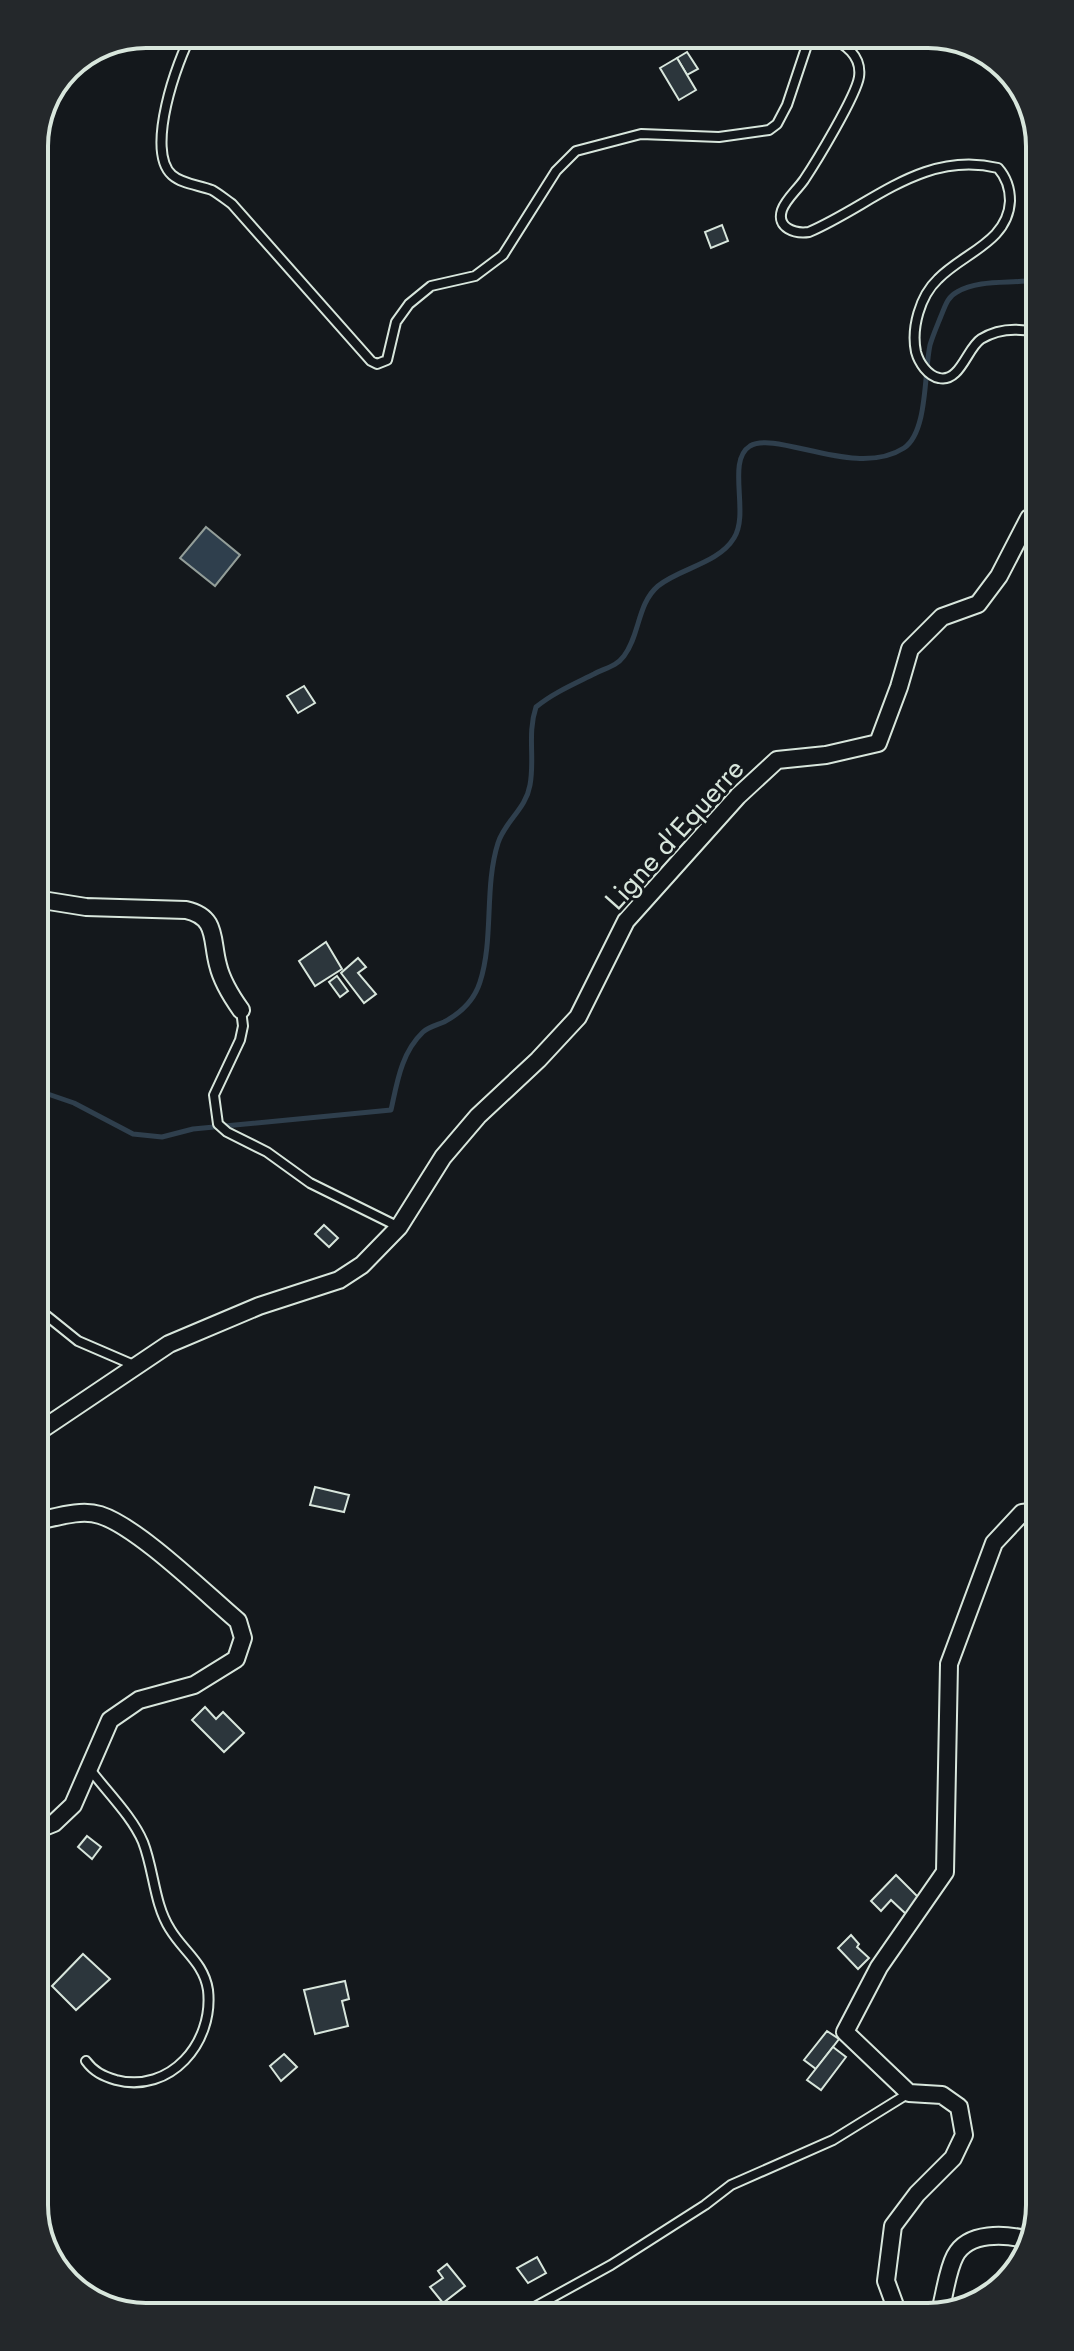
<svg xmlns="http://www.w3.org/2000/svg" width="1074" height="2351" font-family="Jost,sans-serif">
<rect width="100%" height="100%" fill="#14181c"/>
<path fill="#2f3f4d" stroke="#939e99" stroke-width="2" d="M206 527 240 555 215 586 180 558Z"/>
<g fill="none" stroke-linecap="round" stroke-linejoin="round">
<path stroke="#2f3f4d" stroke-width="5" d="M37 1093 42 1092 74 1103 133 1134 162 1137 193 1129 391 1110C397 1083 401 1053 423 1032 428 1027 437 1025 444 1022 461 1013 474 1001 480 982 494 939 484 887 498 843 505 821 526 809 530 785 535 758 527 734 536 707 553 693 574 684 594 674 605 668 616 667 624 656 640 635 637 604 658 586 680 568 718 564 734 538 750 513 726 461 750 446 777 430 856 479 904 448 928 432 924 372 930 345 933 335 937 326 941 316 945 307 947 297 957 292 979 279 1010 284 1034 280"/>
</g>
<g fill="#2c363c" stroke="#d8e6dc" stroke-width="2">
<path d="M687 52 698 69 687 75 677 58Z"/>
<path d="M677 58 696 90 679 100 660 68Z"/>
<path d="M722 225 728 241 711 248 705 232Z"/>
<path d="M304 686 315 703 298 713 287 696Z"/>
<path d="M326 942 342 969 315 986 299 961Z"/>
<path d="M358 958 366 967 358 973 376 994 364 1003 341 973Z"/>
<path d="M337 976 348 991 340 997 329 982Z"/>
<path d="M324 1225 338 1238 329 1247 315 1234Z"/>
<path d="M315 1487 349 1495 344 1512 310 1505Z"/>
<path d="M205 1707 216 1719 223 1712 244 1733 224 1752 192 1720Z"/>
<path d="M87 1836 101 1847 92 1859 78 1847Z"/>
<path d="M896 1875 920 1899 906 1914 891 1900 881 1911 871 1901Z"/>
<path d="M851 1935 859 1944 857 1947 869 1958 858 1969 838 1948Z"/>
<path d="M83 1954 110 1979 76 2010 52 1986Z"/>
<path d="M345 1981 349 1999 342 2001 348 2026 315 2034 304 1990Z"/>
<path d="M827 2031 839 2039 816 2069 804 2060Z"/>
<path d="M833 2047 846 2057 821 2090 807 2080Z"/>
<path d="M284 2054 297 2067 281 2081 270 2066Z"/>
<path d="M537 2257 546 2273 528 2283 517 2268Z"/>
<path d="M447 2264 465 2286 443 2303 430 2287 443 2278 438 2271Z"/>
</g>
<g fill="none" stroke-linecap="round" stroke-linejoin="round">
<defs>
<g id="service">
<path d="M192 34C177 60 145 151 172 175 182 184 199 185 212 190 219 194 225 199 232 204L371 361 377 364 387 360 396 322 409 304 431 286 475 276 503 255 556 171 576 151 641 134 719 137 769 130 777 124 787 105 807 45 828 38C845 43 862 56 859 77 856 96 816 162 804 180 797 190 786 199 782 210 776 228 795 234 809 232 872 205 923 150 998 168 1006 177 1010 187 1010 201 1008 242 963 253 938 279 920 296 911 328 916 352 919 363 928 376 939 378 960 383 967 348 981 339 997 329 1017 328 1035 332"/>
<path d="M241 1010 243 1026 240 1040 214 1095 218 1124 227 1132 267 1152 310 1183 399 1227"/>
<path d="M37 1308 78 1341 136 1366"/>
<path d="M86 2061C94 2072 103 2076 116 2080 170 2094 214 2043 208 1990 204 1963 183 1951 170 1929 154 1904 154 1870 143 1842 132 1816 106 1791 89 1768"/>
<path d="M522 2314 611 2265 705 2205 731 2185 833 2140 909 2093"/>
</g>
<g id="minor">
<path d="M36 899 86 907 186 910C218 917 211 940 218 965 222 982 231 996 241 1010"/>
<path d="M38 1432 169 1344 259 1306 339 1280 362 1265 399 1227 443 1157 478 1116 538 1060 578 1017 626 921 738 796 777 760 826 755 878 743 899 687 910 649 942 617 978 604 999 576 1029 518 1035 515"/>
<path d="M38 1521C57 1517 81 1509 100 1515 138 1527 205 1593 238 1621L243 1638 236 1659 194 1685 139 1700 110 1720 73 1805 54 1823 39 1829"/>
<path d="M897 2311 886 2281 893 2226 917 2194 953 2158 964 2135 959 2107 942 2095 909 2093 845 2032 879 1967 945 1872 949 1664 994 1543 1022 1513 1038 1511"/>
<path d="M940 2311C945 2294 947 2271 955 2256 968 2231 1006 2234 1029 2240"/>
</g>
</defs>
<use href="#service" stroke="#d8e6dc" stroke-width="12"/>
<use href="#minor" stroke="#d8e6dc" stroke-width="20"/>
<use href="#service" stroke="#14181c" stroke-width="8"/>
<use href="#minor" stroke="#14181c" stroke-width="16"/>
</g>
<g text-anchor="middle" stroke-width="6" stroke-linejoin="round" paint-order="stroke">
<g font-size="28" fill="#d8e6dc" stroke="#14181c">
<text transform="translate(674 834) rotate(-48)" y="10">Ligne d'Equerre</text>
</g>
</g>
<path d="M0 0H1074V2351H0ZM146 48H928A98 98 0 0 1 1026 146V2205A98 98 0 0 1 928 2303H146A98 98 0 0 1 48 2205V146A98 98 0 0 1 146 48Z" fill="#24282b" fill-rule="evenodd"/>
<path fill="none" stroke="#d8e6dc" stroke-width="4" d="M146 48H928A98 98 0 0 1 1026 146V2205A98 98 0 0 1 928 2303H146A98 98 0 0 1 48 2205V146A98 98 0 0 1 146 48Z"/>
</svg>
